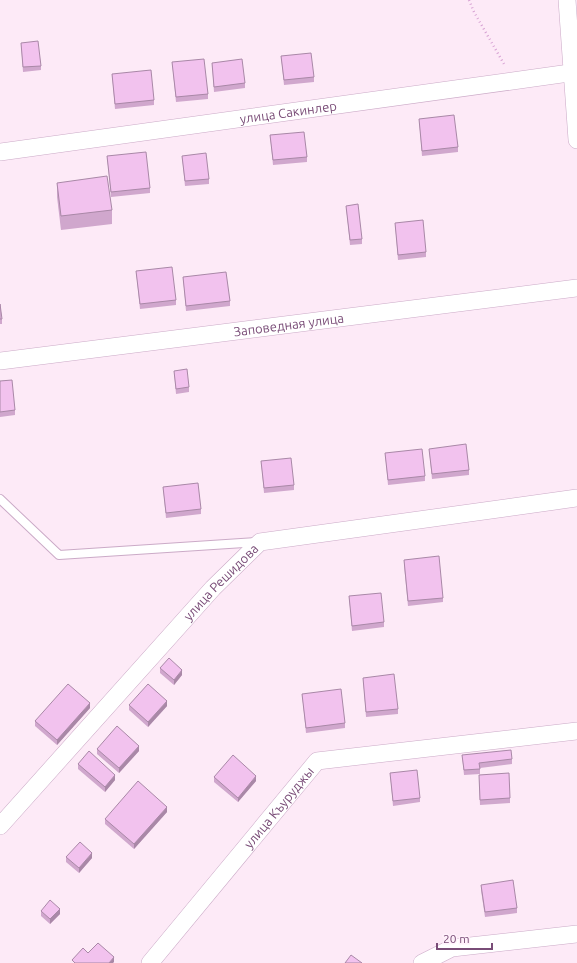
<svg xmlns="http://www.w3.org/2000/svg" width="577" height="963" font-family="Ubuntu,sans-serif">
<rect width="100%" height="100%" fill="#fdeaf7"/>
<g fill="none" stroke-linecap="round" stroke-linejoin="round">
<defs>
<path id="service" d="M0 499 59 555 258 542"/>
<g id="minor">
<path d="M567 0 577 140"/>
<path id="s1" d="M0 152 577 72"/>
<path id="s2" d="M0 361 577 288"/>
<path id="s3" d="M0 826 213 588 260 542 577 498"/>
<path id="s4" d="M150 963 317 761 577 731"/>
<path d="M422 963 452 948 577 934"/>
</g>
</defs>
<use href="#service" stroke="#cbaac7" stroke-width="10"/>
<use href="#minor" stroke="#cbaac7" stroke-width="18"/>
<path stroke="#d8a4d4" stroke-width="2.5" stroke-dasharray="1 3" stroke-linecap="butt" d="M469 0 474 12 504 64"/>
<use href="#service" stroke="#fff" stroke-width="8"/>
<use href="#minor" stroke="#fff" stroke-width="17"/>
</g>
<g fill="#d0a7cd">
<path d="M21 43 41 66V70L23 72Z"/>
<path d="M281 56 314 77V82L284 85Z"/>
<path d="M172 62 208 94V99L176 102Z"/>
<path d="M212 63 245 83V88L214 92Z"/>
<path d="M112 74 154 100V105L115 109Z"/>
<path d="M419 119 458 147V152L422 156Z"/>
<path d="M270 135 307 157V162L273 165Z"/>
<path d="M107 156 150 188V193L111 197Z"/>
<path d="M182 156 209 179V184L185 186Z"/>
<path d="M57 183 112 210V224L61 230 57 197Z"/>
<path d="M346 206 362 239V244L350 245Z"/>
<path d="M395 223 426 252V257L398 260Z"/>
<path d="M136 271 176 300V305L140 309Z"/>
<path d="M183 277 230 301V306L186 311Z"/>
<path d="M0 304 2 319V324H0Z"/>
<path d="M174 371 189 387V392L176 394Z"/>
<path d="M0 381 15 410V415L0 417Z"/>
<path d="M429 449 469 470V475L432 479Z"/>
<path d="M385 453 425 476V481L388 485Z"/>
<path d="M261 461 294 485V490L264 493Z"/>
<path d="M163 487 201 509V514L166 518Z"/>
<path d="M404 560 443 598V602L408 606 404 565Z"/>
<path d="M349 596 384 622V627L352 631Z"/>
<path d="M160 668 182 675 174 685 160 673Z"/>
<path d="M363 678 398 709V714L366 717Z"/>
<path d="M302 694 345 723V728L306 733Z"/>
<path d="M129 705 167 706 148 727 129 710Z"/>
<path d="M90 708 57 745 35 726V721Z"/>
<path d="M97 749 139 751 119 773 97 754Z"/>
<path d="M462 755 512 759V764L480 768V774L464 775Z"/>
<path d="M78 764 115 780 105 792 78 769Z"/>
<path d="M390 773 420 798V802L393 806Z"/>
<path d="M214 777 256 781 238 802 214 782Z"/>
<path d="M479 780 510 798V803L480 805Z"/>
<path d="M167 812 134 849 105 824V819Z"/>
<path d="M66 857 92 858 79 873 66 862Z"/>
<path d="M481 885 517 908V913L485 917 481 890Z"/>
<path d="M41 911 60 914 50 924 41 916Z"/>
</g>
<g fill="#a988a7">
<path d="M182 670V675L174 685V680Z"/>
<path d="M167 701V706L148 727V722Z"/>
<path d="M90 703V708L57 745V740Z"/>
<path d="M139 746V751L119 773V768Z"/>
<path d="M115 775V780L105 792V787Z"/>
<path d="M256 776V781L238 802V798Z"/>
<path d="M167 807V812L134 849V844Z"/>
<path d="M92 853V858L79 873V868Z"/>
<path d="M60 909V914L50 924V919Z"/>
<path d="M114 957V962L113 963H109Z"/>
</g>
<g fill="#f2c2ee" stroke="#a988a7">
<path d="M38 41 41 66 23 67 21 43Z"/>
<path d="M311 53 314 77 284 80 281 56Z"/>
<path d="M204 59 208 94 176 97 172 62Z"/>
<path d="M242 59 245 83 214 87 212 63Z"/>
<path d="M151 70 154 100 115 104 112 74Z"/>
<path d="M454 115 458 147 422 151 419 119Z"/>
<path d="M304 132 307 157 273 160 270 135Z"/>
<path d="M146 152 150 188 111 192 107 156Z"/>
<path d="M206 153 209 179 185 181 182 156Z"/>
<path d="M107 176 112 210 61 216 57 183Z"/>
<path d="M358 204 362 239 350 240 346 206Z"/>
<path d="M423 220 426 252 398 255 395 223Z"/>
<path d="M172 267 176 300 140 304 136 271Z"/>
<path d="M226 272 230 301 186 306 183 277Z"/>
<path d="M0 304 2 319H0Z"/>
<path d="M187 369 189 387 176 389 174 371Z"/>
<path d="M12 380 15 410 0 412V381Z"/>
<path d="M466 444 469 470 432 474 429 449Z"/>
<path d="M422 449 425 476 388 480 385 453Z"/>
<path d="M291 458 294 485 264 488 261 461Z"/>
<path d="M198 483 201 509 166 513 163 487Z"/>
<path d="M439 556 443 598 408 601 404 560Z"/>
<path d="M381 593 384 622 352 626 349 596Z"/>
<path d="M169 658 182 670 174 680 160 668Z"/>
<path d="M394 674 398 709 366 712 363 678Z"/>
<path d="M68 684 90 703 57 740 35 721Z"/>
<path d="M148 684 167 701 148 722 129 705Z"/>
<path d="M341 689 345 723 306 728 302 694Z"/>
<path d="M117 726 139 746 119 768 97 749Z"/>
<path d="M511 750 512 759 479 763 480 769 464 770 462 755Z"/>
<path d="M89 751 115 775 105 787 78 764Z"/>
<path d="M233 755 256 776 238 798 214 777Z"/>
<path d="M417 770 420 798 393 801 390 773Z"/>
<path d="M509 773 510 798 480 800 479 775Z"/>
<path d="M138 781 167 807 134 844 105 819Z"/>
<path d="M80 842 92 853 79 868 66 857Z"/>
<path d="M513 880 517 908 485 912 481 885Z"/>
<path d="M50 900 60 909 50 919 41 911Z"/>
<path d="M98 943 114 957 109 963H75L72 960 83 948 88 953Z"/>
<path d="M351 955 362 963H345Z"/>
</g>
<g text-anchor="middle" stroke-width="4" stroke-linejoin="round" paint-order="stroke">
<g font-size="13" fill="#794c77" stroke="#fff1fb">
<text dy="5" stroke="none"><textPath href="#s1" startOffset="291">улица Сакинлер</textPath></text>
<text dy="5" stroke="none"><textPath href="#s2" startOffset="291">Заповедная улица</textPath></text>
<text dy="5" stroke="none"><textPath href="#s3" startOffset="329">улица Решидова</textPath></text>
<text dy="5" stroke="none"><textPath href="#s4" startOffset="202">улица Къуруджы</textPath></text>
</g>
</g>
<path d="M437 943v6h55v-6" fill="none" stroke="#794c77" stroke-width="2"/>
<text x="443" y="943" font-size="12" fill="#794c77" stroke="#fff1fb" stroke-width="3" paint-order="stroke">20 m</text>
</svg>
